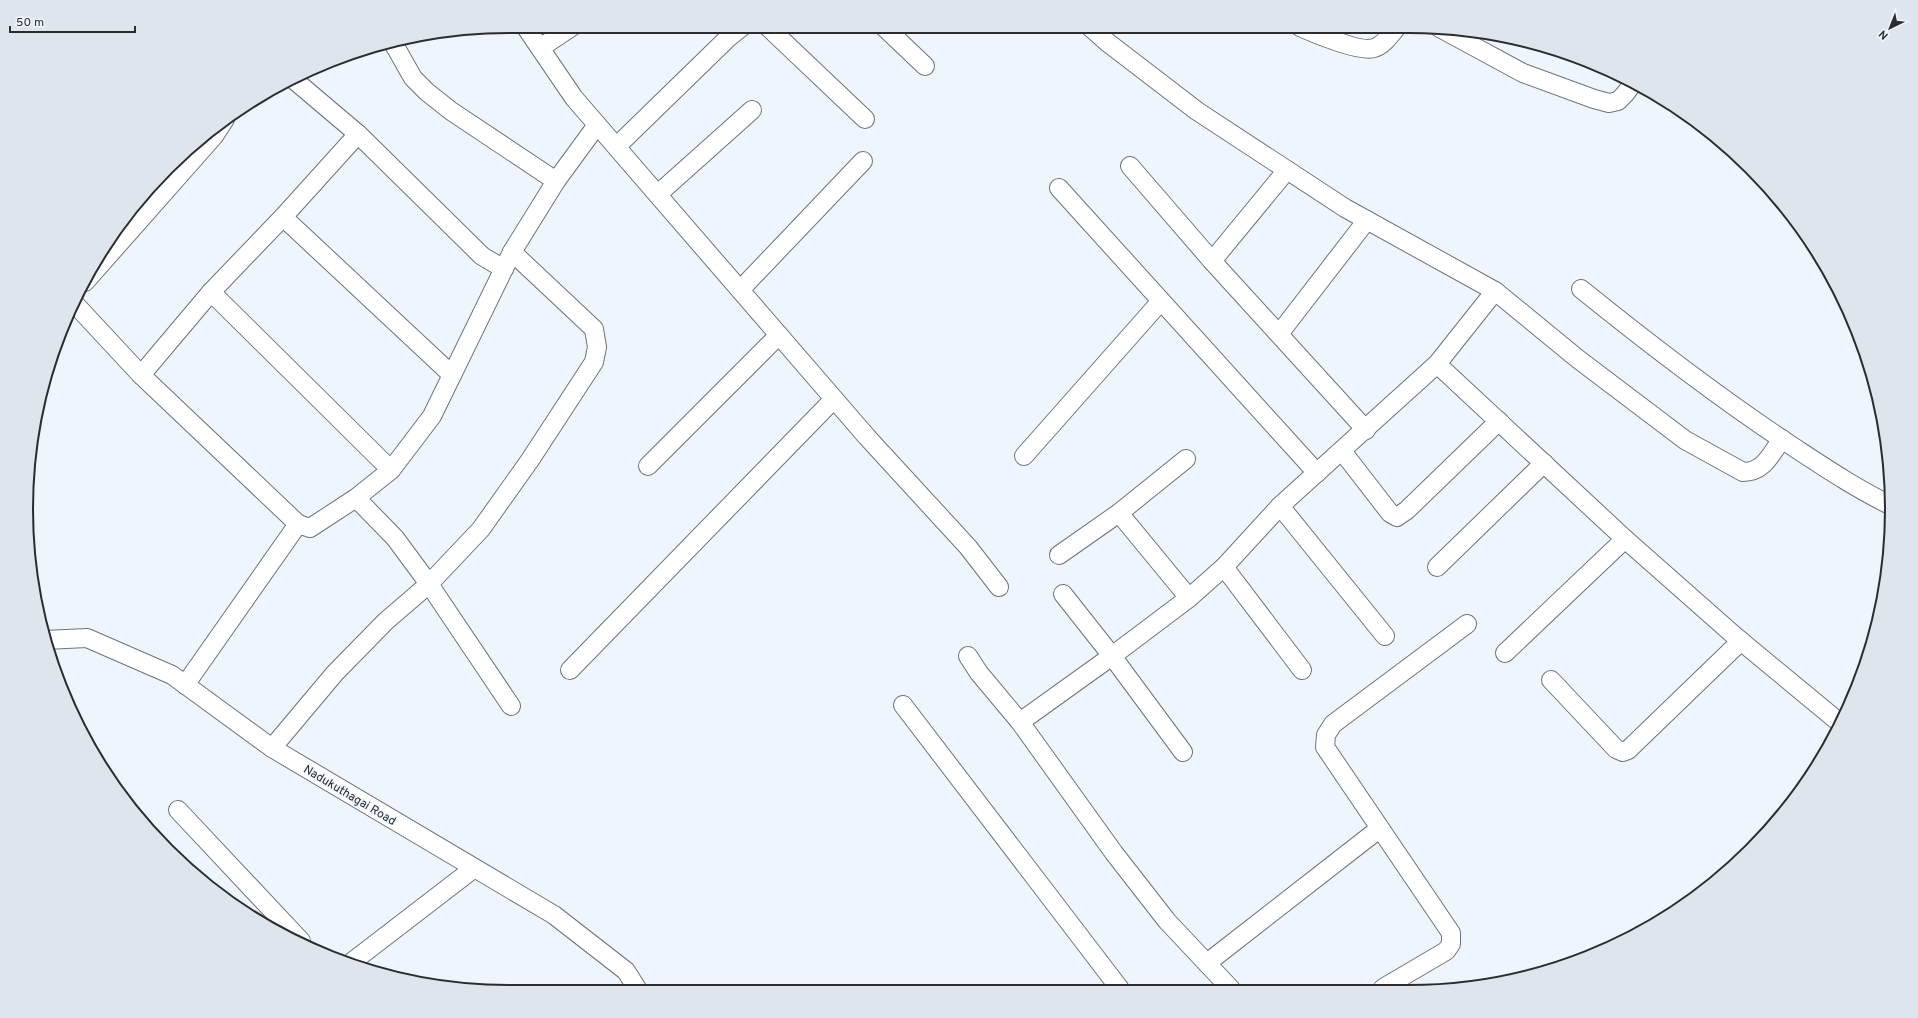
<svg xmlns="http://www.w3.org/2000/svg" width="1918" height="1018" font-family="Overpass,sans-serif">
<rect width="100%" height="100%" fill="#eff5fc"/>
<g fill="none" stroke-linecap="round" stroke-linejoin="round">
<defs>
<g id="street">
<path d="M525 26 574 98 867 437 968 547 999 587"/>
<path d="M767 26 865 119"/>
<path d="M883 26 925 66"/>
<path d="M1090 27 1107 42 1197 111 1345 208 1495 291 1578 359 1685 440 1743 472C1764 472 1770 455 1782 439"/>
<path d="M1300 27C1313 33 1361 53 1374 48 1383 46 1391 34 1397 27"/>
<path d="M1438 27 1523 73 1594 99 1609 103 1618 101 1625 94 1633 83"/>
<path d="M392 41 413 78 427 92 451 111 556 181"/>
<path d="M540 48 573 26"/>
<path d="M293 79 358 134 482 256 504 269"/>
<path d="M617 146 728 38 743 26"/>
<path d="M1130 166 1212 261 1366 430"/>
<path d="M1059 188 1317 473"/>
<path d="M658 194 752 110"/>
<path d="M283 217 452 375"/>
<path d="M1212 261 1287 170"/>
<path d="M85 282 214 136 225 119"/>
<path d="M1581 289C1649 344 1718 397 1792 446 1824 467 1855 488 1890 505"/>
<path d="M740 290 863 161"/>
<path d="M211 292 283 217 358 134"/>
<path d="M74 303 141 375 298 524 310 528 356 498 391 470 432 416 512 252 556 181 597 125"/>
<path d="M1279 334 1367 220"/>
<path d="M1437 364 1625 539 1736 637 1840 723"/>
<path d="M141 375 211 292 391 470"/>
<path d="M1342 451 1390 513 1397 517 1407 510 1499 421"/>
<path d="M1024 456 1161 301"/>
<path d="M1186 459 1119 513 1189 598"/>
<path d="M648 466 779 335"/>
<path d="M356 498 395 538 429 584 511 706"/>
<path d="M1280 506 1385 636"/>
<path d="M1059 555 1119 513"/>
<path d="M1224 567 1302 670"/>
<path d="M1437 567 1544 463"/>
<path d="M1063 594 1112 656 1183 752"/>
<path d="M45 640 87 638 172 675 272 748 554 915 626 971 638 990"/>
<path d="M1505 653 1625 539"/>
<path d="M968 656 979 673 1020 722 1114 853 1167 921 1231 989"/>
<path d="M570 670 834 399"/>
<path d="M1551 680 1616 749 1623 752 1628 750 1741 641"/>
<path d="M185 685 298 524"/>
<path d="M903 705 1120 989"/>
<path d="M1020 722 1112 656 1189 598 1224 567 1280 506 1437 364 1495 291"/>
<path d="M272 748 335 673 386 621 429 584 481 529 530 460 594 362 597 347 594 329 512 252"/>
<path d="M178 810 301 941"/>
<path d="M352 962 473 869"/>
<path d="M1207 963 1379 829"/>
<path d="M1383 988 1446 951 1451 944V933L1325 747 1326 735 1333 724 1467 624"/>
</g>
</defs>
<use href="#street" stroke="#6e7379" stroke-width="20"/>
<use href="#street" stroke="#fff" stroke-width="18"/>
</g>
<g text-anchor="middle" stroke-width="3" stroke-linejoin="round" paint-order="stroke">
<g font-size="12" fill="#2a2c2f" stroke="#eff5fc">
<text transform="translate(350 795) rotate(31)" y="4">Nadukuthagai Road</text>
</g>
</g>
<path d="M0 0H1918V1018H0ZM509 33H1409A476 476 0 0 1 1885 509V509A476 476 0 0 1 1409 985H509A476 476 0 0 1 33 509V509A476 476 0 0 1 509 33Z" fill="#dfe5ec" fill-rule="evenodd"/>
<path fill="none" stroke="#2a2c2f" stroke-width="2" d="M509 33H1409A476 476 0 0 1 1885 509V509A476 476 0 0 1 1409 985H509A476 476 0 0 1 33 509V509A476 476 0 0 1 509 33Z"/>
<g transform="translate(1890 28) rotate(223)" stroke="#eff5fc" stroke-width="3" paint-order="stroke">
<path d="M0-3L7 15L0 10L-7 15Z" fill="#2a2c2f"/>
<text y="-6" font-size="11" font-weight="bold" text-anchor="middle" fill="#2a2c2f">N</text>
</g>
<path d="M10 26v6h125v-6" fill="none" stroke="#2a2c2f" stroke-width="2"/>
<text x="16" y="26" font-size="12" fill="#2a2c2f" stroke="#eff5fc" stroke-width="3" paint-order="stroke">50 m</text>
</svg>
